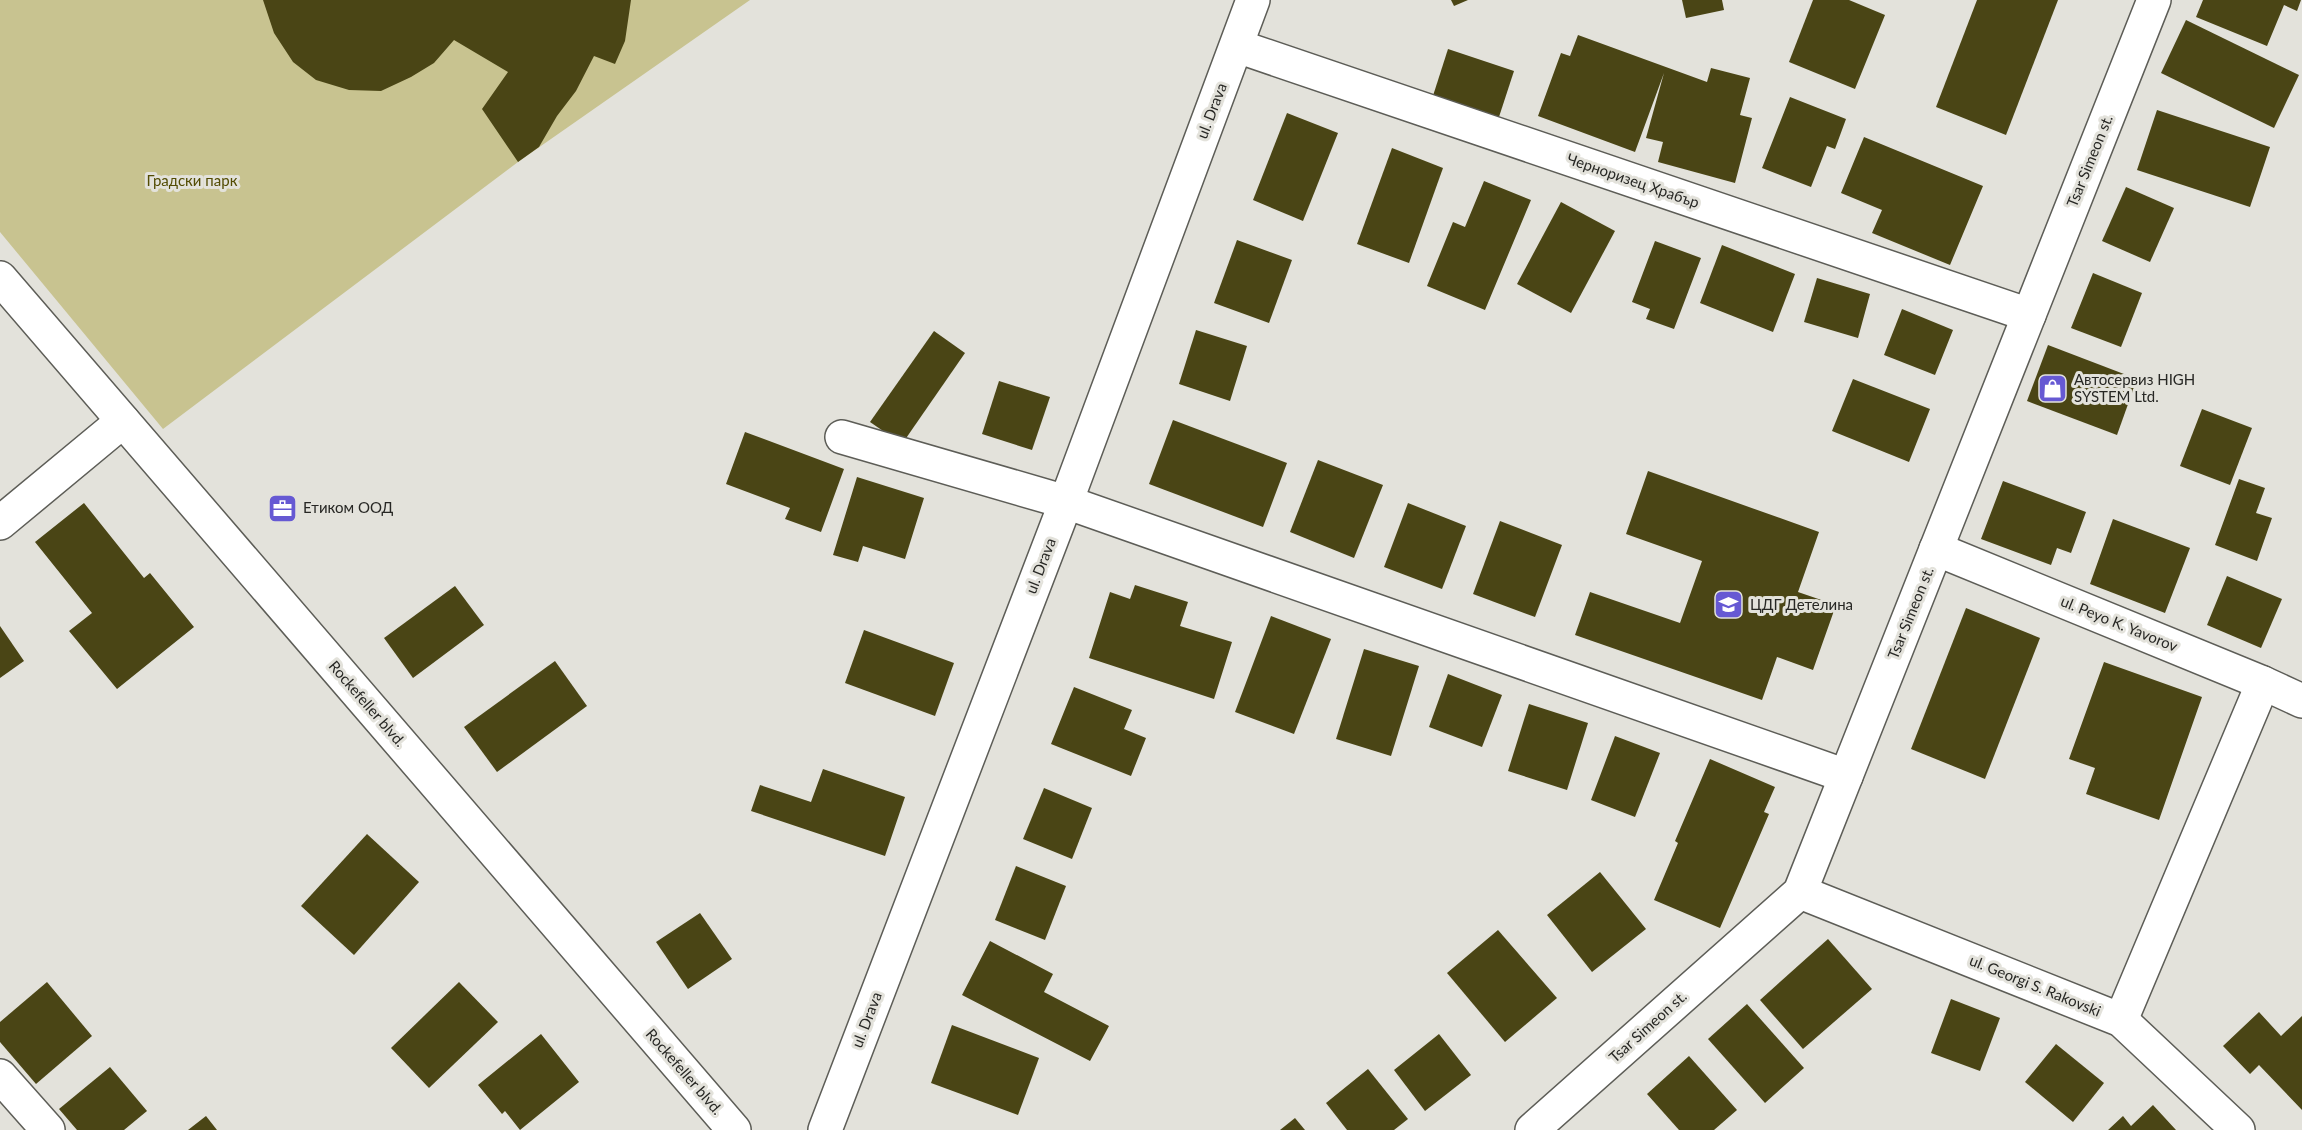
<svg xmlns="http://www.w3.org/2000/svg" width="2302" height="1130" font-family="Lato,sans-serif">
<rect width="100%" height="100%" fill="#e3e2db"/>
<path fill="#c8c390" d="M0 0H750L518 162 163 429 0 232Z"/>
<g fill="#4a4515">
<path d="M263 0H631L625 41 615 64 594 56 576 91 557 116 539 147 518 162 482 109 508 72 454 40 434 63 411 77 381 91 349 90 316 80 293 62 274 33Z"/>
<path d="M1451 0H1468L1454 6Z"/>
<path d="M1682 0H1722L1724 10 1686 18Z"/>
<path d="M1813 0H1849L1885 15 1855 89 1789 62Z"/>
<path d="M1977 0H2058L2006 135 1936 107Z"/>
<path d="M2203 0H2301L2297 11 2284 5 2267 46 2196 17Z"/>
<path d="M2186 20 2299 75 2274 128 2161 73Z"/>
<path d="M1578 35 1707 82 1711 68 1750 78 1740 115 1752 118 1735 183 1658 162 1663 142 1646 138 1664 73 1635 152 1538 116 1561 53 1570 56Z"/>
<path d="M1448 49 1514 71 1497 123 1431 102Z"/>
<path d="M1790 97 1846 119 1835 149 1827 146 1811 187 1762 168Z"/>
<path d="M2157 110 2270 147 2250 207 2137 170Z"/>
<path d="M1287 113 1338 133 1303 221 1253 200Z"/>
<path d="M1864 137 1983 186 1950 265 1872 233 1882 210 1841 193Z"/>
<path d="M1392 148 1443 168 1409 263 1357 244Z"/>
<path d="M1484 181 1531 200 1485 310 1427 286 1453 222 1465 227Z"/>
<path d="M2126 187 2174 208 2150 262 2102 241Z"/>
<path d="M1561 202 1615 231 1571 313 1517 284Z"/>
<path d="M1237 240 1292 260 1269 323 1214 303Z"/>
<path d="M1655 241 1701 258 1674 329 1646 319 1650 309 1632 302Z"/>
<path d="M1722 245 1795 274 1773 332 1700 303Z"/>
<path d="M2093 273 2142 293 2121 347 2071 328Z"/>
<path d="M1817 278 1870 294 1858 338 1804 322Z"/>
<path d="M1902 309 1953 330 1935 375 1884 355Z"/>
<path d="M1196 330 1247 346 1230 401 1179 384Z"/>
<path d="M934 331 965 353 902 444 870 422Z"/>
<path d="M2048 345 2137 379 2117 435 2027 401Z"/>
<path d="M1853 379 1930 409 1909 462 1832 431Z"/>
<path d="M999 381 1050 397 1032 450 982 434Z"/>
<path d="M2202 409 2252 428 2230 485 2180 466Z"/>
<path d="M1173 420 1287 463 1263 527 1149 484Z"/>
<path d="M745 432 844 469 821 532 785 519 790 508 726 484Z"/>
<path d="M1318 460 1383 485 1354 558 1290 532Z"/>
<path d="M1648 471 1819 532 1798 592 1836 605 1813 670 1777 657 1762 700 1575 635 1590 592 1680 623 1702 561 1626 534Z"/>
<path d="M857 477 924 498 905 559 863 546 858 562 833 555Z"/>
<path d="M2239 479 2265 488 2256 513 2272 518 2257 561 2215 545Z"/>
<path d="M2003 481 2086 512 2071 553 2057 548 2051 565 1981 539Z"/>
<path d="M84 503 144 578 150 573 194 627 117 689 69 631 92 613 35 542Z"/>
<path d="M1408 503 1466 526 1442 589 1384 567Z"/>
<path d="M2113 519 2190 548 2165 613 2090 584Z"/>
<path d="M1500 521 1562 545 1535 617 1473 594Z"/>
<path d="M2227 576 2282 599 2261 648 2207 625Z"/>
<path d="M1135 585 1188 602 1180 626 1232 642 1214 699 1089 658 1110 592 1130 599Z"/>
<path d="M455 586 484 625 413 678 384 638Z"/>
<path d="M1966 608 2040 638 1985 779 1911 749Z"/>
<path d="M1271 616 1331 639 1294 734 1235 712Z"/>
<path d="M0 626 24 661 0 678Z"/>
<path d="M864 630 954 663 935 716 845 683Z"/>
<path d="M1364 649 1419 666 1391 756 1336 739Z"/>
<path d="M555 661 587 706 497 772 464 727Z"/>
<path d="M2104 662 2202 697 2159 820 2086 794 2095 768 2069 759Z"/>
<path d="M1448 674 1502 695 1482 747 1429 727Z"/>
<path d="M1074 687 1132 710 1124 729 1146 738 1131 776 1051 744Z"/>
<path d="M1529 704 1588 723 1567 790 1508 771Z"/>
<path d="M1615 736 1660 753 1635 817 1591 800Z"/>
<path d="M1710 759 1775 787 1764 812 1769 814 1720 928 1654 900 1678 843 1675 841Z"/>
<path d="M823 769 905 797 885 856 751 811 760 785 811 802Z"/>
<path d="M1044 788 1092 808 1072 859 1023 839Z"/>
<path d="M367 834 419 882 354 955 301 906Z"/>
<path d="M1016 866 1066 886 1045 940 995 920Z"/>
<path d="M1600 872 1646 929 1592 972 1547 915Z"/>
<path d="M700 913 732 959 688 989 656 942Z"/>
<path d="M1498 930 1557 998 1505 1042 1447 973Z"/>
<path d="M1828 939 1872 989 1803 1049 1760 1000Z"/>
<path d="M990 941 1053 974 1044 992 1109 1026 1090 1061 962 995Z"/>
<path d="M47 982 92 1036 36 1084 0 1042V1022Z"/>
<path d="M459 982 498 1022 429 1088 391 1048Z"/>
<path d="M1951 999 2000 1018 1980 1071 1931 1053Z"/>
<path d="M1747 1004 1804 1068 1765 1103 1708 1039Z"/>
<path d="M2259 1012 2281 1036 2302 1016V1110L2259 1065 2250 1074 2223 1046Z"/>
<path d="M952 1025 1039 1058 1018 1115 931 1083Z"/>
<path d="M541 1034 579 1082 520 1130 505 1111 502 1114 478 1085Z"/>
<path d="M1439 1034 1471 1075 1425 1111 1394 1070Z"/>
<path d="M2056 1044 2104 1083 2073 1122 2025 1082Z"/>
<path d="M1689 1056 1737 1110 1714 1130H1679L1647 1094Z"/>
<path d="M110 1067 147 1111 124 1130H77L59 1109Z"/>
<path d="M1368 1069 1408 1119 1394 1130H1347L1326 1103Z"/>
<path d="M2153 1105 2176 1130H2108L2123 1116 2131 1126Z"/>
<path d="M206 1116 217 1130H188Z"/>
<path d="M1295 1118 1305 1130H1280Z"/>
</g>
<g fill="none" stroke-linecap="round" stroke-linejoin="round">
<defs>
<g id="street">
<path d="M1237 46 2029 315"/>
<path d="M842 437 1066 502 1846 776"/>
<path d="M0 523 123 421"/>
<path d="M1936 549 2263 683 2302 701"/>
<path d="M1800 892 2121 1020 2238 1130"/>
<path d="M2121 1020 2263 683"/>
<path d="M0 1076 48 1130"/>
<path d="M825 1130 1066 502 1253 0"/>
</g>
<path id="secondary" d="M1532 1130 1800 892 2154 0"/>
<path id="primary" d="M0 278 734 1130"/>
</defs>
<use href="#street" stroke="#5d5d57" stroke-width="36"/>
<use href="#secondary" stroke="#5d5d57" stroke-width="36"/>
<use href="#primary" stroke="#5d5d57" stroke-width="36"/>
<use href="#street" stroke="#fff" stroke-width="33"/>
<use href="#secondary" stroke="#fff" stroke-width="33"/>
<use href="#primary" stroke="#fff" stroke-width="33"/>
</g>
<defs>
<symbol id="shop-square" viewBox="-11 -11 22 22"><rect x="-9" y="-9" width="18" height="18" rx="4" fill="#6659d3" stroke="#e3e2db"/><path d="M-5-2.5h2.3a2.7 3.5 0 0 1 5.4 0H5L5.5 6h-11ZM-1.5-2.5h3a1.5 2.3 0 0 0-3 0Z" fill="#fff"/></symbol>
<symbol id="office-square" viewBox="-11 -11 22 22"><rect x="-9" y="-9" width="18" height="18" rx="4" fill="#6659d3" stroke="#e3e2db"/><path d="M-6-3h4V-5.5h4V-3h4V5H-6ZM-1-4.5V-3h2v-1.5ZM-6 0V1H6V0Z" fill="#fff"/></symbol>
<symbol id="school-square" viewBox="-11 -11 22 22"><rect x="-9" y="-9" width="18" height="18" rx="4" fill="#6659d3" stroke="#e3e2db"/><path d="M0-5L7-2L0 1L-7-2ZM-4 1L0 2.5L4 1V4Q0 6-4 4Z" fill="#fff"/></symbol>
</defs>
<g fill-rule="evenodd">
<use href="#shop-square" x="2036" y="372" width="33" height="33"/>
<use href="#office-square" x="266" y="492" width="33" height="33"/>
<use href="#school-square" x="1712" y="588" width="33" height="33"/>
</g>
<g text-anchor="middle" stroke-width="6" stroke-linejoin="round" paint-order="stroke">
<g font-size="15" fill="#272724" stroke="#e3e2db">
<text transform="translate(1212 111) rotate(-69)" y="5">ul. Drava</text>
<text transform="translate(2090 161) rotate(-68)" y="5">Tsar Simeon st.</text>
<text transform="translate(1633 181) rotate(19)" y="5">Черноризец Храбър</text>
<text transform="translate(1041 566) rotate(-69)" y="5">ul. Drava</text>
<text transform="translate(1911 613) rotate(-68)" y="5">Tsar Simeon st.</text>
<text transform="translate(2119 624) rotate(22)" y="5">ul. Peyo K. Yavorov</text>
<text transform="translate(367 704) rotate(49)" y="5">Rockefeller blvd.</text>
<text transform="translate(2035 986) rotate(22)" y="5">ul. Georgi S. Rakovski</text>
<text transform="translate(867 1020) rotate(-69)" y="5">ul. Drava</text>
<text transform="translate(1648 1027) rotate(-42)" y="5">Tsar Simeon st.</text>
<text transform="translate(684 1072) rotate(49)" y="5">Rockefeller blvd.</text>
</g>
<g font-size="15" fill="#534c03" stroke="#e3e2db">
<text x="192" y="186">Градски парк</text>
</g>
<g font-size="15" fill="#272724" stroke="#e3e2db" text-anchor="start">
<text x="2074" y="385">Автосервиз HIGH<tspan x="2074" dy="17">SYSTEM Ltd.</tspan></text>
<text x="303" y="513">Етиком ООД</text>
<text x="1750" y="610">ЦДГ Детелина</text>
</g>
</g>
</svg>
